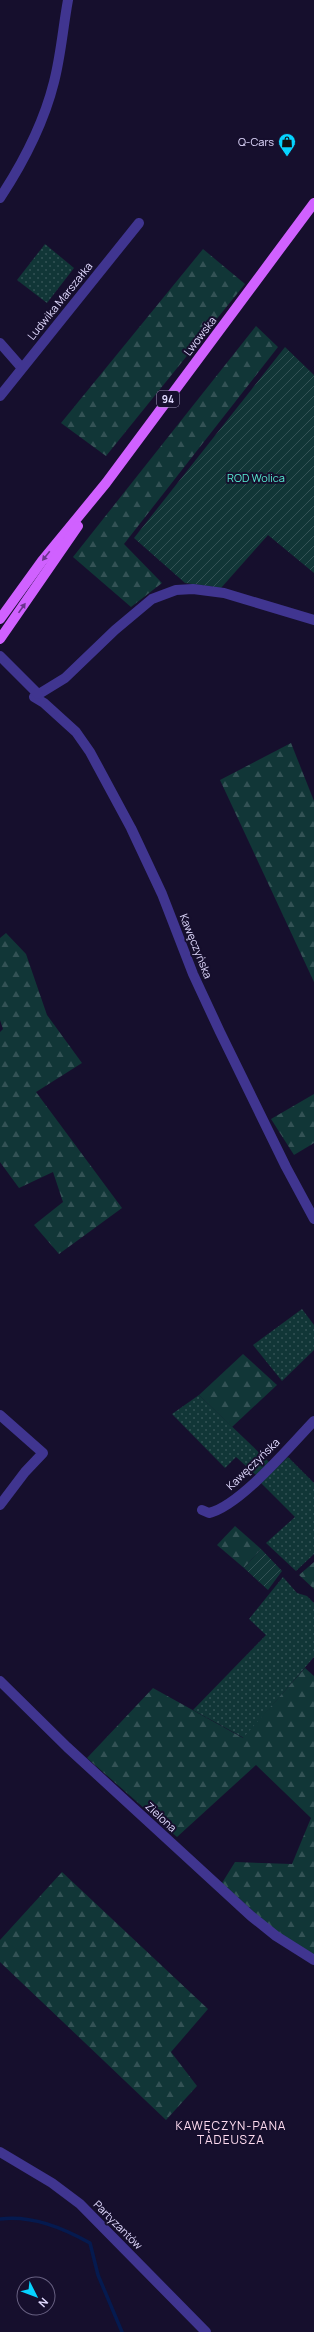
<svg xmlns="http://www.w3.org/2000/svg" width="314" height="2332" font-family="Manrope,sans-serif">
<defs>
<pattern id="grass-dots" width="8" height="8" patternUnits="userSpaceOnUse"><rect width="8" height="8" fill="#113637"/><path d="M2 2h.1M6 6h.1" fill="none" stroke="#335255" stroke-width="1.8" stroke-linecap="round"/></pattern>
<pattern id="forest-firs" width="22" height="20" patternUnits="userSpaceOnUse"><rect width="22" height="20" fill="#113637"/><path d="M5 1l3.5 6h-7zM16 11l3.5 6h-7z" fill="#335255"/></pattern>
<pattern id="garden-furrows" width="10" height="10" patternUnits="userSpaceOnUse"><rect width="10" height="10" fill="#113637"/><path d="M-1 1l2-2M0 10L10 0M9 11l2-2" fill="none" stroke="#335255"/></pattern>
</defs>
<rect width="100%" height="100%" fill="#160f2d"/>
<g fill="url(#grass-dots)">
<path d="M45 244 74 268 47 303 17 280Z"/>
<path d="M302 1309 314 1325V1350L282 1381 253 1345Z"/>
<path d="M199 1395 269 1462 256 1475 236 1457 225 1468 172 1414Z"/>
<path d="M288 1457 314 1483V1554L296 1571 266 1543 295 1517 261 1483Z"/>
<path d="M283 1577 297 1593 307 1596 314 1603V1657L244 1738 193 1710 266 1635 249 1619Z"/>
</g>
<g fill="url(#forest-firs)">
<path d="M203 249 245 284 106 456 61 423Z"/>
<path d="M256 326 278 347 124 544 162 583 131 607 73 557Z"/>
<path d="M291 743 314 801V982L220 780Z"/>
<path d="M6 933 26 954 47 1015 82 1063 36 1092 122 1208 59 1254 34 1225 63 1202 53 1172 19 1188 0 1162V1032L3 1029 0 1020V938Z"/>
<path d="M314 1094V1143L294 1155 271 1119Z"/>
<path d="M243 1354 277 1385 232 1427 199 1395Z"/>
<path d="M235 1526 261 1549 244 1568 217 1545Z"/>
<path d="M314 1562V1589L299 1575Z"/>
<path d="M305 1668 314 1676V1955L275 1931 222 1883 235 1862 292 1864 311 1818 256 1765 177 1837 87 1758 153 1688 243 1738Z"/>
<path d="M62 1872 208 2009 171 2052 197 2086 166 2120 0 1962V1940Z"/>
</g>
<g fill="url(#garden-furrows)">
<path d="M285 347 314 375V573L268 535 221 588 185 583 134 538Z"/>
<path d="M261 1549 282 1571 268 1590 244 1568Z"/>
</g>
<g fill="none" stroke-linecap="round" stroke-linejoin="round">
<path stroke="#051a4f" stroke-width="3.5" d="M0 2219C32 2215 63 2228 90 2243L98 2275 122 2332"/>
<g stroke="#403590" stroke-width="10">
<path d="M0 198C23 163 44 122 54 82 61 55 63 27 68 0"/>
<path d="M0 343 21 367"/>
<path d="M0 396 139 223"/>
<path d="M314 620 224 593 193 589 176 590 152 599 115 630 65 678 34 697 44 703 76 732 90 752 131 828 162 894 193 974 220 1032 286 1167 314 1219"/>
<path d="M0 656 38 694"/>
<path d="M0 1415 43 1453 25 1472 0 1505"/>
<path d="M202 1510 209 1513C240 1506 291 1445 314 1421"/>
<path d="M0 1681 67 1747 251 1916 276 1936 314 1960"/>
<path d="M0 2152 52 2183 80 2204 206 2332"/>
</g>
<g stroke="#d061ff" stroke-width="10">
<path d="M0 619 42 561 106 483 314 203"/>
<path d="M0 639 78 526"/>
</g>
</g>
<defs><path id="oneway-solid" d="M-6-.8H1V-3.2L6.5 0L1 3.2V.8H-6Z"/></defs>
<g fill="#6a348c">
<use href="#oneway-solid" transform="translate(46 556) rotate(129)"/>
<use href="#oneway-solid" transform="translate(22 608) rotate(-55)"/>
</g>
<defs>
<symbol id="shop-pin" viewBox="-11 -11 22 30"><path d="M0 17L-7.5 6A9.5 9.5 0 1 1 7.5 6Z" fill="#06d3ff" stroke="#160f2d"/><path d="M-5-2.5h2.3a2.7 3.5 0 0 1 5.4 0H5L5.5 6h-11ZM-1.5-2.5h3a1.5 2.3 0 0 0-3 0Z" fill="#111"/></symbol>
</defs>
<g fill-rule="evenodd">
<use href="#shop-pin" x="277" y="132" width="20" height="27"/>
</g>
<g text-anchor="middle" stroke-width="4" stroke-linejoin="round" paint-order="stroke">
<rect fill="#160f2d" stroke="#a49dc0" stroke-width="1" x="157" y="391" width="22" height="16" rx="3"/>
<g font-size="10" font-weight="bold" fill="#e1daff">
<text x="168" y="403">94</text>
</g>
<g font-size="11" fill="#e1daff" stroke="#160f2d" text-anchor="end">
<text x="274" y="146">Q-Cars</text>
</g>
<g font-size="11" fill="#e1daff" stroke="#160f2d">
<text transform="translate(60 301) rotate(-51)" y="4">Ludwika Marszałka</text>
<text transform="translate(200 336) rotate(-53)" y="4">Lwowska</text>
<text transform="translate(196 946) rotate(68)" y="4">Kawęczyńska</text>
<text transform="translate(253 1464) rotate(-44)" y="4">Kawęczyńska</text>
<text transform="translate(161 1817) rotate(43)" y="4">Zielona</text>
<text transform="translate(118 2225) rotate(45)" y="4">Partyzantów</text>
</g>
<g font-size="11" fill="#59ecd2" stroke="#160f2d">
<text x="256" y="482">ROD Wolica</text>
</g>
<g font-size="12" letter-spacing="1" fill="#ffdcf0" stroke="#160f2d">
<text x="231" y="2130">KAWĘCZYN-PANA<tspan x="231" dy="14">TADEUSZA</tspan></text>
</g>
</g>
<g transform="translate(36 2296) rotate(132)"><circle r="19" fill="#160f2d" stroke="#676081"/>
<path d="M0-3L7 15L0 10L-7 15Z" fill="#06d3ff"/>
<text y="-6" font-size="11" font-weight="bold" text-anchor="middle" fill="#e1daff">N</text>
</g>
</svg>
